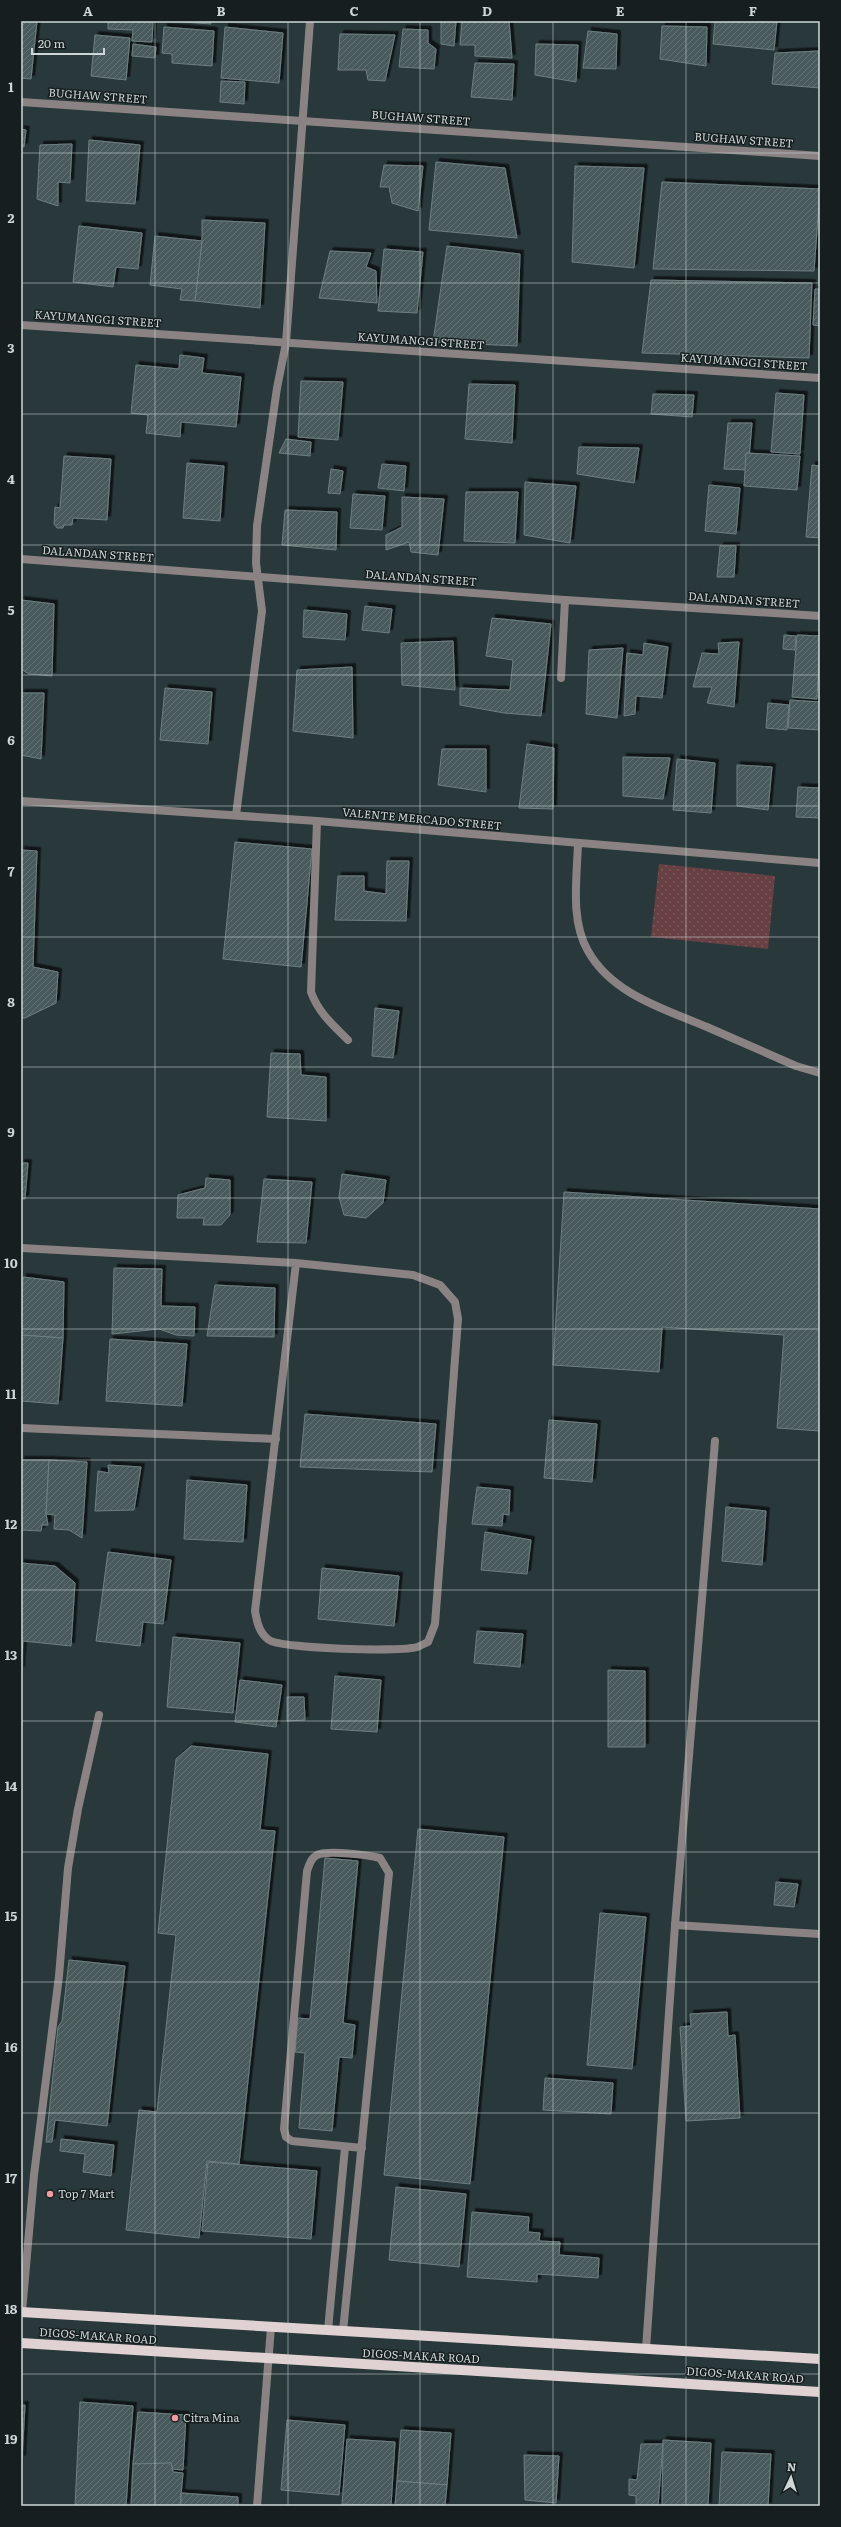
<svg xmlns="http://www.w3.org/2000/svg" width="841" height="2527" font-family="Literata,serif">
<defs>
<pattern id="park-dots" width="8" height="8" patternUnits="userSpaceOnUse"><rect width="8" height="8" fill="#684043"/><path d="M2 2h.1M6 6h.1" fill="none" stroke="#7c5b5d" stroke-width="1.8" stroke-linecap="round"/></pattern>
<pattern id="building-hatch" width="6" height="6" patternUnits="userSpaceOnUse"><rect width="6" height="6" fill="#4a5a5b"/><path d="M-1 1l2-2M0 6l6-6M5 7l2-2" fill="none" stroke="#637172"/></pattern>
<filter id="shadow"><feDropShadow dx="3.5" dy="-3.5" stdDeviation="0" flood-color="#0009"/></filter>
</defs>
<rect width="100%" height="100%" fill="#29383a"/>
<path fill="url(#park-dots)" d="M659 864 775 876 768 949 651 937Z"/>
<g fill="url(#building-hatch)" stroke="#6e7f80" filter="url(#shadow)">
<path d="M21 21H37L31 79 21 78Z"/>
<path d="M108 21H153L152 42 132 41 133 30 108 29Z"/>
<path d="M169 21H211V24Z"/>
<path d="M441 21H456L454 46 441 44Z"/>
<path d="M462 21H509L512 58 475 56V45H460Z"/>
<path d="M715 21H777L774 50 713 44Z"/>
<path d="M662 26 707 27 706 66 660 59Z"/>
<path d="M164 27 214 31 212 66 172 63V54L162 53Z"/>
<path d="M225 27 283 33 279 83 221 78Z"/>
<path d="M403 29 428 30V43L436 49 434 69 399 67Z"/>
<path d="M588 31 617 34 616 69 583 68Z"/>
<path d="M340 34 395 35 385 81 368 80 366 70H338Z"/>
<path d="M95 35 130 38 126 80 91 76Z"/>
<path d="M133 44 156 47 155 58 132 56Z"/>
<path d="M536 44 578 45 576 82 535 75Z"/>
<path d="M820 51V88L772 84 775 53Z"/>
<path d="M475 63 514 64 512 100 471 97Z"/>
<path d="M221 81 245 82 244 104 220 102Z"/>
<path d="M21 129 26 130 24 147 21 146Z"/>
<path d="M89 140 140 145 135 204 86 201Z"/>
<path d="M72 144 70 183 58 182V206L37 199 40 145Z"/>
<path d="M436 162 505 168 517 238 429 230Z"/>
<path d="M384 165 423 166 418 211 392 203 389 187H380Z"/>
<path d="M575 166 644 168 634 268 572 262Z"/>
<path d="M662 182 820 189 814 271 653 269Z"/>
<path d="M202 220 265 223 260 308 195 301 202 241Z"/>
<path d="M79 226 142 233 138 269 116 267 113 287 73 282Z"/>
<path d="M155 236 202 241 195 301 180 300 182 289 150 285Z"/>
<path d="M447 246 520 254 517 346 433 342Z"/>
<path d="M384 249 423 252 417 313 378 311Z"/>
<path d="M330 251 371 253 366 267 376 271 377 303 319 298Z"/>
<path d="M651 280 812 283 809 358 642 353Z"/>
<path d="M815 289H820V326L813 325Z"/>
<path d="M180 355 204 358 202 373 241 377 236 427 181 422 180 437 146 433 148 415 131 413 136 365 179 369Z"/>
<path d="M301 381 343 382 338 440 298 437Z"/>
<path d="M469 384 515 385 512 443 465 439Z"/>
<path d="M776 393 804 395 800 454 771 452Z"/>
<path d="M653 394 694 395 692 417 651 414Z"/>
<path d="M728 423H752L748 470 724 469Z"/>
<path d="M286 439 311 442 310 456 279 453Z"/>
<path d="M579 447 639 448 634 483 577 474Z"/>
<path d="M746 453 800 456 797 490 744 486Z"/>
<path d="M64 456 111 459 107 520 73 518 72 525H64L63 528H57L54 524 55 507 60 508Z"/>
<path d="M187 463 224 466 220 521 183 518Z"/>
<path d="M382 464 406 466 404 491 378 488Z"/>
<path d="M812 465 820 466V538L806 537Z"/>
<path d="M331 469 343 471 340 494 328 493Z"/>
<path d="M525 482 576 486 570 543 524 535Z"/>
<path d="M709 485 740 488 736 534 705 531Z"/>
<path d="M466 492H518L515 543 464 541Z"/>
<path d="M353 494 385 496 382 530 350 528Z"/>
<path d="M402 497 444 499 438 555 411 552 409 542 386 550V535L402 527Z"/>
<path d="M285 510 337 512 336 550 282 545Z"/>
<path d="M720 546H736L734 577H717Z"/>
<path d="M21 600 54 604 52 676 29 674 21 669Z"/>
<path d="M365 606 392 609 389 633 362 630Z"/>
<path d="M304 610 347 614 345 640 303 637Z"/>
<path d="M492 618 551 624 541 716 504 713 460 705V688L510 690 513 660 486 656Z"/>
<path d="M784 635 796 636 795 650 783 649Z"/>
<path d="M797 635 820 636 817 699 792 697Z"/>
<path d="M453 641 455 690 402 685 401 643Z"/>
<path d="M739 642 734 707 707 703 712 687H693L702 653 719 654 718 643Z"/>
<path d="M644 643 668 647 662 698 636 696 635 714 624 716 627 653 643 655Z"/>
<path d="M623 648 617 718 586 714 589 650Z"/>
<path d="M352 667 353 738 293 731 297 670Z"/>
<path d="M165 688 212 692 208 744 160 740Z"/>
<path d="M21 693H44L41 759 21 755Z"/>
<path d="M790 700 820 702V730L788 728Z"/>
<path d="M768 703 789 705 787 730 766 728Z"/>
<path d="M527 744 554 748 553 809 519 808Z"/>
<path d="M442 749H486V792L438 785Z"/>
<path d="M623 757 670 758 663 799 623 796Z"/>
<path d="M677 759 715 763 711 813 673 810Z"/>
<path d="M737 765 772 767 768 810 737 806Z"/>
<path d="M798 787 820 788V818L796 817Z"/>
<path d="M235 842 312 849 301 967 223 959Z"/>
<path d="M21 850 37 851 33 967 58 972 56 1003 25 1018H21Z"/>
<path d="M387 861H409L406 921 335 920 338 876H364V891L386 894Z"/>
<path d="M375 1008 399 1011 393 1058 372 1056Z"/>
<path d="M271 1053 300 1054 301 1075 326 1077V1121L267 1117Z"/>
<path d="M21 1163H28L25 1199H21Z"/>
<path d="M342 1174 386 1180 383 1203 366 1218 344 1215 339 1197Z"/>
<path d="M206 1178 230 1180V1215L221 1225H203L204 1218H177L178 1195 205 1188Z"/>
<path d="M264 1179 312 1182 306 1243 257 1242Z"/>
<path d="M564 1192 820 1209V1431L777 1428 784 1335 662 1327 659 1372 553 1365Z"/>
<path d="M114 1268 162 1269 161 1306 195 1307 194 1336 176 1335 159 1329 112 1334Z"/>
<path d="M23 1277 64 1282 63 1338 21 1335Z"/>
<path d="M215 1285 275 1288 274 1337 207 1336Z"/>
<path d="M21 1335 63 1338 58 1404 21 1401Z"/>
<path d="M110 1339 187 1344 182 1406 106 1401Z"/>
<path d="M305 1414 436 1424 432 1472 300 1467Z"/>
<path d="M549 1420 597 1424 592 1482 544 1478Z"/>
<path d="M21 1460H49L46 1514 48 1525H42L41 1531 21 1530Z"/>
<path d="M49 1460 87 1462 82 1538 69 1530 54 1529 55 1515 46 1514Z"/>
<path d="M108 1465 141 1467 134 1510 95 1511 98 1471 109 1473Z"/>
<path d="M187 1480 247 1485 243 1542 184 1539Z"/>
<path d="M477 1487 510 1490 509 1515 503 1514 502 1526 472 1524Z"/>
<path d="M726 1507 766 1511 762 1565 722 1561Z"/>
<path d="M485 1532 531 1540 527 1574 481 1570Z"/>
<path d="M108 1552 171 1560 163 1624 143 1622 140 1646 96 1641Z"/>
<path d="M21 1563 55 1566 75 1583 71 1646 23 1641 21 1670Z"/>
<path d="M322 1568 399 1576 394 1626 318 1619Z"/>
<path d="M477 1631 523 1634 520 1667 474 1663Z"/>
<path d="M173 1637 240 1643 233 1713 167 1707Z"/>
<path d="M608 1670 645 1671V1747H608Z"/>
<path d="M335 1676 381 1680 377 1732 331 1729Z"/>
<path d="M240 1680 282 1685 276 1727 235 1722Z"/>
<path d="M287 1697H304L305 1720 287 1721Z"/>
<path d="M191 1746 268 1754 260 1830 275 1831 239 2164 207 2161 199 2238 126 2230 139 2110 157 2112 176 1935 158 1933 176 1759Z"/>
<path d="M418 1829 504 1837 470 2184 384 2175Z"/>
<path d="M325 1858 358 1861 343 2023 355 2025 352 2058 339 2057 332 2131 299 2128 305 2053 295 2052 298 2018 310 2019Z"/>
<path d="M776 1882 798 1884 794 1907 774 1905Z"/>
<path d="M600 1913 646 1917 632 2069 587 2065Z"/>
<path d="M69 1960 125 1966 107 2126 55 2120 52 2142H46L58 2027 62 2021Z"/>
<path d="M727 2012 728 2036 735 2035 740 2118 686 2121 680 2027 691 2026 690 2014Z"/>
<path d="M545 2078 613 2083 611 2114 543 2110Z"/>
<path d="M61 2139 114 2145 111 2176 83 2172 85 2154 60 2151Z"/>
<path d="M208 2162 317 2171 311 2239 202 2231Z"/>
<path d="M396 2187 466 2194 459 2267 389 2260Z"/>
<path d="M472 2212 529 2217 528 2232 540 2233 539 2241 560 2242 559 2255 599 2258 598 2278 537 2274V2282L467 2277Z"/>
<path d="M80 2402 133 2406 126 2506H75Z"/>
<path d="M21 2405H25L22 2459H21Z"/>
<path d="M138 2412 186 2415 183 2470 172 2469 171 2463 133 2464Z"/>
<path d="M287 2420 345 2425 339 2495 281 2490Z"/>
<path d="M401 2430 451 2433 447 2485 397 2481Z"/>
<path d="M347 2439 395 2442 391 2506 342 2504Z"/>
<path d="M663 2440 711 2443 708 2506H662Z"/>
<path d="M641 2444H663L658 2506H636V2496L629 2495V2479L637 2480Z"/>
<path d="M722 2452 771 2454 768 2506H719Z"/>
<path d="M524 2455 559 2456 556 2503 525 2500Z"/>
<path d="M171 2463 173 2472 183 2473 180 2506H131L133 2464Z"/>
<path d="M397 2481 447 2485 445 2506H395Z"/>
<path d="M181 2493 238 2497V2506H181Z"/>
</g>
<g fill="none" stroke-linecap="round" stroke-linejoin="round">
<g stroke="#8b8383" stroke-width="8">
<path d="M578 843C577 878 570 920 588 951 612 994 664 1009 707 1027 736 1040 766 1053 796 1066L820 1073"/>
<path d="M22 2312 34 2175 59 1976 68 1868 78 1809 99 1715"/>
<path d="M328 2330 345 2147"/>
<path d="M343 2331 389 1873 380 1858C368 1855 328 1850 317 1855 311 1858 309 1865 307 1871L284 2129 286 2137 292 2141 362 2148"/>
</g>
<g stroke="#8b8383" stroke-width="8">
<path d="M21 102 820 156"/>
<path d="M21 325 820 378"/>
<path d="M21 559 565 600 820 616"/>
<path d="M561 678 565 600"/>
<path d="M21 801 317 821 820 863"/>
<path d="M236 815 262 611 256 563 257 526 277 388 286 343 310 21"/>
<path d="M317 821 311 992C318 1012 333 1025 348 1040"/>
<path d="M21 1248 296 1263 413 1275 440 1285 455 1302 458 1319 435 1624 428 1642C424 1644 420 1646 417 1647 399 1652 283 1649 269 1640 259 1633 257 1622 255 1611L296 1263"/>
<path d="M21 1428 276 1439"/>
<path d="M675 1925 820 1934"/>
<path d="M646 2349 675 1925 715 1441"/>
<path d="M257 2506 271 2327"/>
</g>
<g stroke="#e0d1d2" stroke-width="10">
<path d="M21 2312 820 2359"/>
<path d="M21 2343 820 2392"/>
</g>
</g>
<path fill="none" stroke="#ced7d8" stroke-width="1" stroke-opacity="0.55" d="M155 21V2506M288 21V2506M420 21V2506M553 21V2506M686 21V2506M21 153H820M21 283H820M21 414H820M21 545H820M21 675H820M21 806H820M21 937H820M21 1067H820M21 1198H820M21 1329H820M21 1460H820M21 1590H820M21 1721H820M21 1852H820M21 1982H820M21 2113H820M21 2244H820M21 2374H820"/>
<g fill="#f49aa1" stroke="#171e1f" stroke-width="1.5">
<circle cx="50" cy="2194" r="4"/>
<circle cx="175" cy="2418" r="4"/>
</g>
<g text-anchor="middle" stroke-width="3" stroke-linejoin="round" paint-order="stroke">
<g font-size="11" fill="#ced7d8" stroke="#171e1f">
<text transform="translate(98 96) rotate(4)" y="4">BUGHAW STREET</text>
<text transform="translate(421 118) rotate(4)" y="4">BUGHAW STREET</text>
<text transform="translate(744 140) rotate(4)" y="4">BUGHAW STREET</text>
<text transform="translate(98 319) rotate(4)" y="4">KAYUMANGGI STREET</text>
<text transform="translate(421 341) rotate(4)" y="4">KAYUMANGGI STREET</text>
<text transform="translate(744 362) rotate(4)" y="4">KAYUMANGGI STREET</text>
<text transform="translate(98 554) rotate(4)" y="4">DALANDAN STREET</text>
<text transform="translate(421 578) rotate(4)" y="4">DALANDAN STREET</text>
<text transform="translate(744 600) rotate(4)" y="4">DALANDAN STREET</text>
<text transform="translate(422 819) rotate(5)" y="4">VALENTE MERCADO STREET</text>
<text transform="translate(98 2336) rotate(4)" y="4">DIGOS-MAKAR ROAD</text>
<text transform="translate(421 2356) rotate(3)" y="4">DIGOS-MAKAR ROAD</text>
<text transform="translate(745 2375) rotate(4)" y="4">DIGOS-MAKAR ROAD</text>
</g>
<g font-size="11" fill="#ced7d8" stroke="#171e1f" text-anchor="start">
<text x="58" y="2198">Top 7 Mart</text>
<text x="183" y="2422">Citra Mina</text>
</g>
</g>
<rect width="841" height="2527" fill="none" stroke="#171e1f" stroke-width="44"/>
<g transform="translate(791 2477) rotate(4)" stroke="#171e1f" stroke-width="3" paint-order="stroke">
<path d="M0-3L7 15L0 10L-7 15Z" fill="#ced7d8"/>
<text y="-6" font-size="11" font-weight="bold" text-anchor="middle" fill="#ced7d8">N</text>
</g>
<path d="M32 48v6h72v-6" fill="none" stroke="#ced7d8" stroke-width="2"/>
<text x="38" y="48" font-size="12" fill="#ced7d8" stroke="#171e1f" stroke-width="3" paint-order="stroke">20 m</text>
<rect x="22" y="22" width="797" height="2483" fill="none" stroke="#ced7d8" stroke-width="1.5"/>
<g font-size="13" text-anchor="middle" font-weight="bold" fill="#ced7d8">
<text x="88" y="16">A</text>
<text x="221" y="16">B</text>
<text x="354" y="16">C</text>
<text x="487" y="16">D</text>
<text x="620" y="16">E</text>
<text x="753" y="16">F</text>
<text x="11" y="92">1</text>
<text x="11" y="223">2</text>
<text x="11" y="353">3</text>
<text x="11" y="484">4</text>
<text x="11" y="615">5</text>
<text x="11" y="745">6</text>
<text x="11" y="876">7</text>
<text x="11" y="1007">8</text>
<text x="11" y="1137">9</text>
<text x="11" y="1268">10</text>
<text x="11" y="1399">11</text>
<text x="11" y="1529">12</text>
<text x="11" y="1660">13</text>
<text x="11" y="1791">14</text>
<text x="11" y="1921">15</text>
<text x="11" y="2052">16</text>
<text x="11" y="2183">17</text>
<text x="11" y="2314">18</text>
<text x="11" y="2444">19</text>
</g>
</svg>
